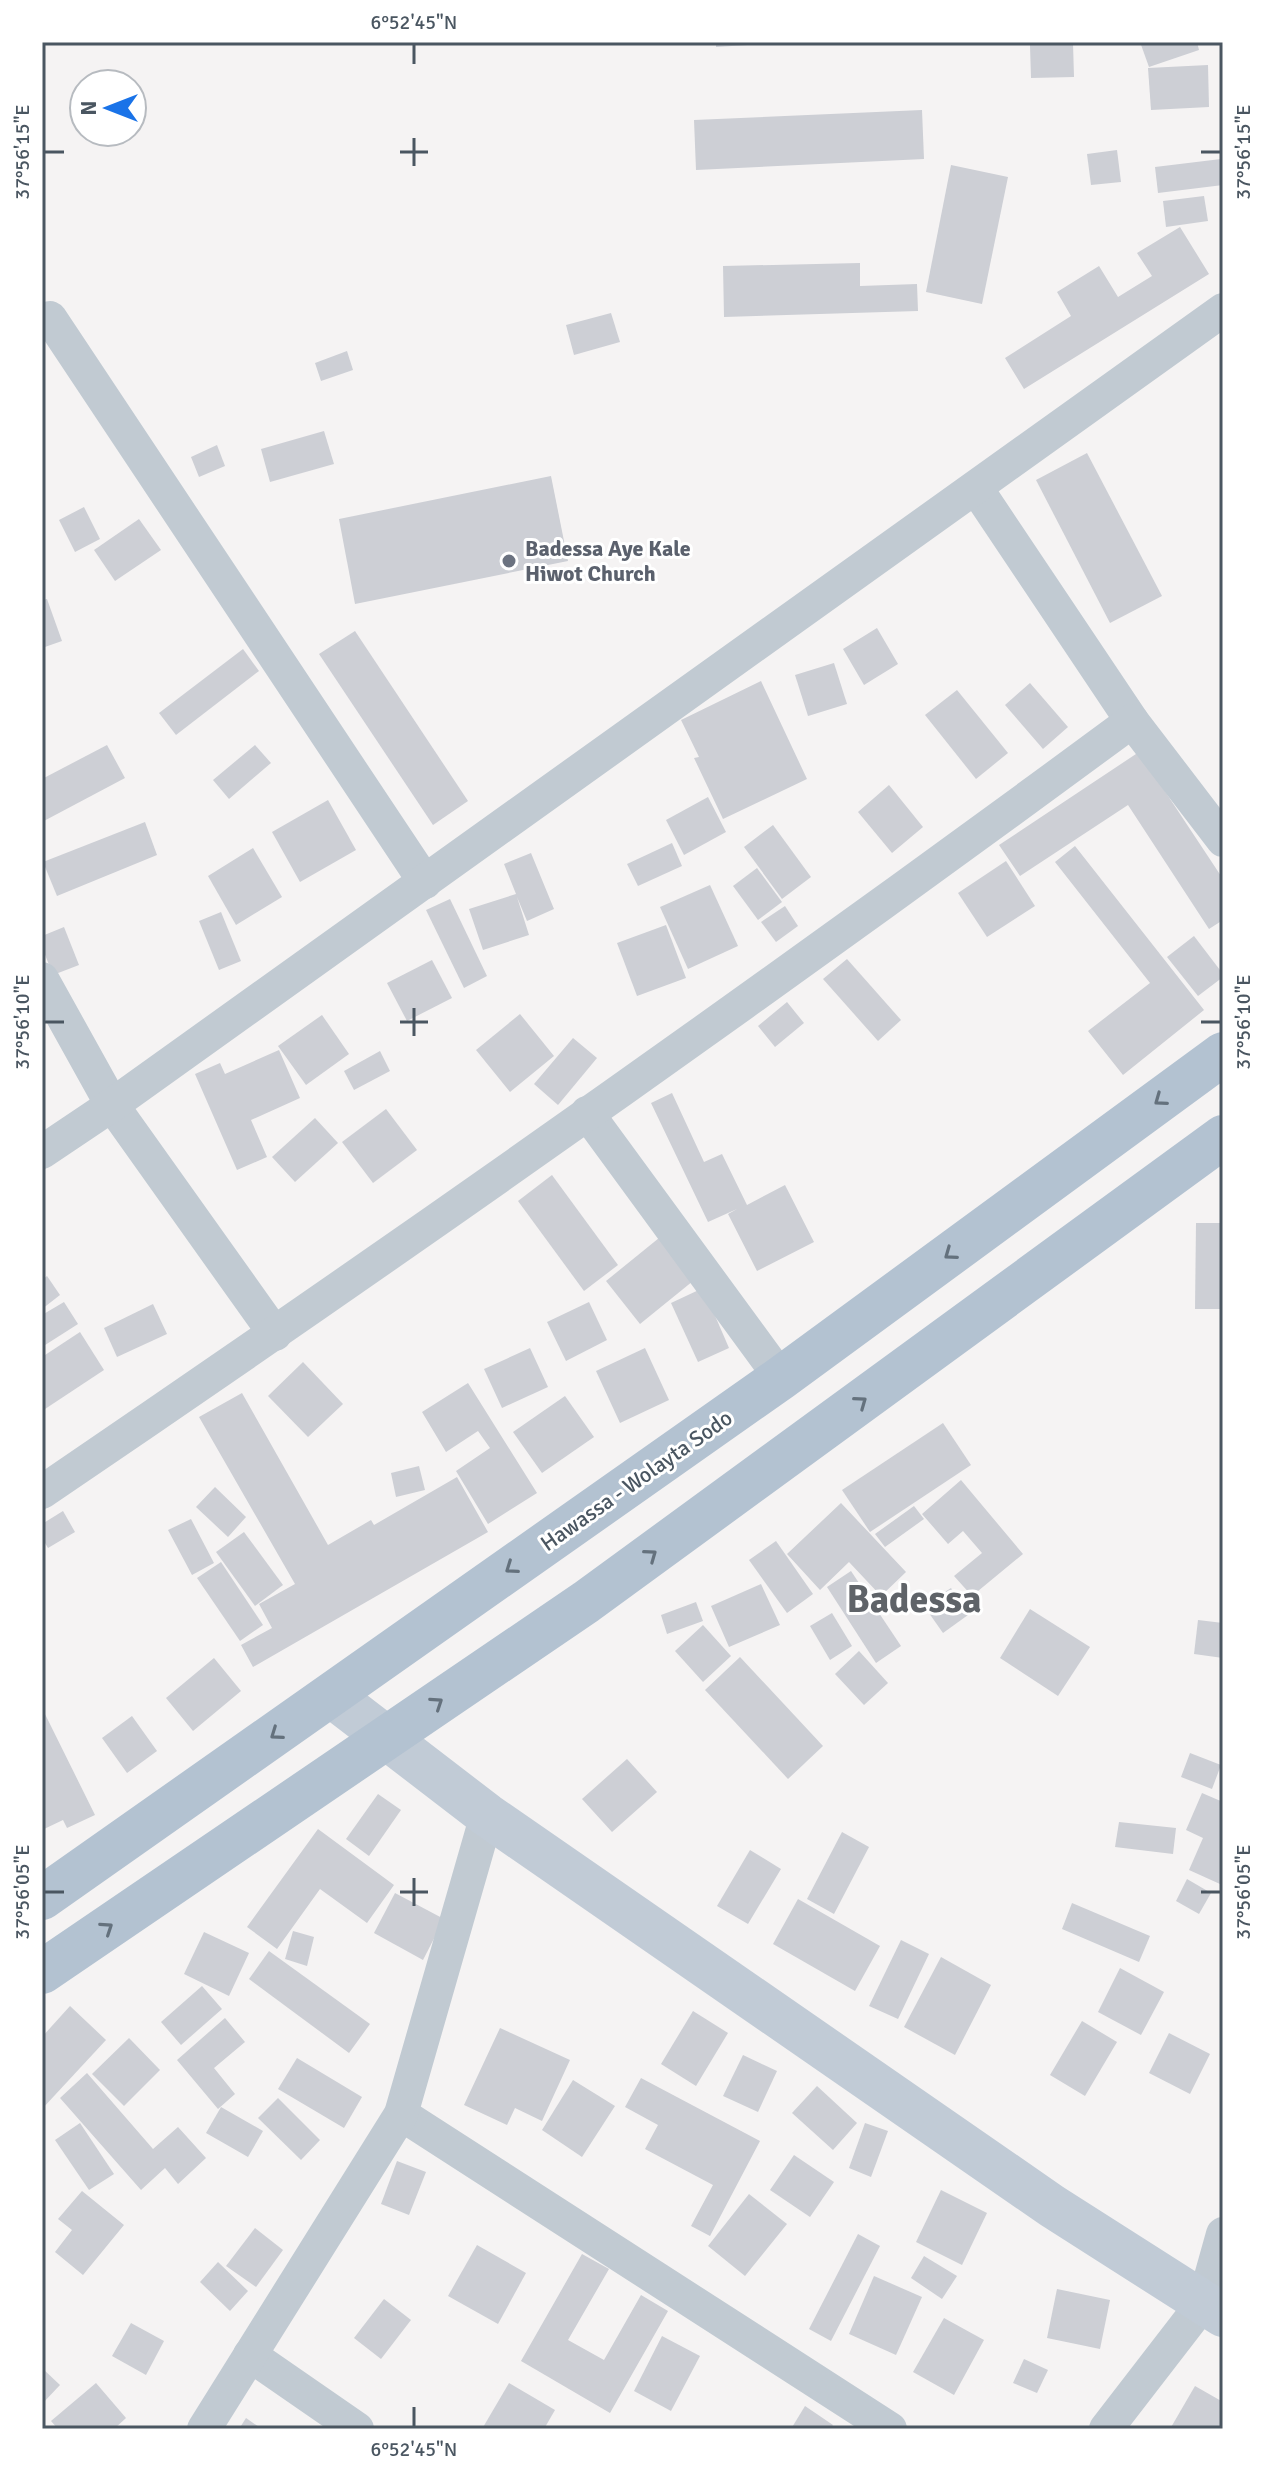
<svg xmlns="http://www.w3.org/2000/svg" width="1265" height="2471" font-family="Signika,sans-serif">
<rect width="100%" height="100%" fill="#f5f3f3"/>
<g fill="#cdcfd5">
<path d="M716 42H766V44L716 47Z"/>
<path d="M1140 42H1197L1199 50 1149 67Z"/>
<path d="M1073 43 1074 77 1031 78 1030 45Z"/>
<path d="M1208 65 1209 107 1151 110 1148 68Z"/>
<path d="M922 110 924 159 696 170 694 120Z"/>
<path d="M1117 150 1121 182 1091 185 1087 154Z"/>
<path d="M1221 159 1223 185 1158 193 1155 167Z"/>
<path d="M951 165 1008 177 982 304 926 292Z"/>
<path d="M1204 196 1208 221 1166 227 1163 201Z"/>
<path d="M1180 227 1209 274 1024 389 1005 358 1071 316 1057 292 1099 266 1118 297 1152 276 1137 253Z"/>
<path d="M860 263V286L917 284 918 311 724 317 723 266Z"/>
<path d="M611 313 620 342 574 355 566 325Z"/>
<path d="M347 351 353 370 321 381 315 363Z"/>
<path d="M324 431 334 464 270 482 261 449Z"/>
<path d="M217 445 225 466 199 477 191 457Z"/>
<path d="M1087 453 1162 596 1110 623 1036 480Z"/>
<path d="M551 476 568 561 355 604 339 519Z"/>
<path d="M84 507 100 539 75 552 59 520Z"/>
<path d="M139 519 161 550 115 581 94 550Z"/>
<path d="M47 599 62 641 42 648V600Z"/>
<path d="M877 628 898 664 864 685 843 649Z"/>
<path d="M355 631 468 801 433 825 319 654Z"/>
<path d="M243 649 259 671 176 735 159 713Z"/>
<path d="M834 663 847 704 808 716 795 675Z"/>
<path d="M761 681 807 779 723 819 694 758 699 757 681 720Z"/>
<path d="M1030 683 1068 727 1043 749 1005 705Z"/>
<path d="M957 690 1008 753 976 779 925 715Z"/>
<path d="M107 745 125 778 42 822V779Z"/>
<path d="M255 745 271 763 229 799 213 780Z"/>
<path d="M1139 752 1223 879V920L1209 929 1128 805 1020 876 999 845Z"/>
<path d="M889 785 923 827 892 853 858 812Z"/>
<path d="M708 797 726 832 684 855 666 820Z"/>
<path d="M328 800 356 850 300 882 272 832Z"/>
<path d="M145 822 157 855 57 896 43 862Z"/>
<path d="M773 825 811 877 782 899 744 847Z"/>
<path d="M672 843 682 866 638 886 627 864Z"/>
<path d="M1075 846 1204 1010 1123 1075 1088 1031 1150 983 1055 862Z"/>
<path d="M253 848 282 897 236 925 208 876Z"/>
<path d="M531 853 554 909 527 921 517 897 529 935 483 950 469 909 516 894 504 864Z"/>
<path d="M1006 861 1035 906 987 937 958 893Z"/>
<path d="M757 868 782 902 758 920 733 886Z"/>
<path d="M710 885 738 946 688 969 660 907Z"/>
<path d="M450 899 487 976 464 988 426 910Z"/>
<path d="M785 906 798 926 776 942 761 922Z"/>
<path d="M221 912 241 961 219 970 199 921Z"/>
<path d="M666 925 686 978 637 996 617 943Z"/>
<path d="M64 927 79 965 53 975 42 947V936Z"/>
<path d="M1194 936 1223 974V977L1198 996 1167 957Z"/>
<path d="M847 959 901 1020 878 1041 823 979Z"/>
<path d="M432 960 452 998 407 1021 387 983Z"/>
<path d="M787 1002 804 1023 775 1047 758 1026Z"/>
<path d="M520 1014 554 1056 510 1092 476 1050Z"/>
<path d="M322 1015 349 1054 306 1085 278 1046Z"/>
<path d="M573 1038 597 1058 558 1105 534 1084Z"/>
<path d="M279 1050 300 1098 251 1120 267 1157 237 1170 195 1074 220 1063 225 1074Z"/>
<path d="M380 1051 390 1071 354 1090 344 1071Z"/>
<path d="M672 1093 704 1162 722 1154 747 1205 785 1185 814 1242 757 1271 728 1214 737 1209 708 1222 651 1103Z"/>
<path d="M386 1109 417 1150 373 1183 342 1142Z"/>
<path d="M315 1118 338 1143 295 1182 272 1157Z"/>
<path d="M552 1175 618 1265 584 1291 518 1201Z"/>
<path d="M1196 1223H1223V1309H1195Z"/>
<path d="M659 1238 693 1281 640 1324 606 1281Z"/>
<path d="M47 1276 60 1295 42 1309V1280Z"/>
<path d="M703 1288 729 1348 698 1362 671 1303Z"/>
<path d="M64 1302 78 1324 42 1347V1315Z"/>
<path d="M589 1302 607 1340 566 1361 547 1322Z"/>
<path d="M153 1304 167 1334 117 1357 104 1328Z"/>
<path d="M80 1332 104 1370 42 1411V1357Z"/>
<path d="M530 1348 548 1387 502 1408 484 1369Z"/>
<path d="M645 1348 669 1400 620 1423 596 1371Z"/>
<path d="M303 1362 343 1404 308 1437 268 1396Z"/>
<path d="M468 1383 537 1493 488 1524 456 1471 490 1448 478 1431 446 1452 422 1412Z"/>
<path d="M242 1393 328 1545 371 1520 374 1525 457 1477 488 1532 253 1667 241 1645 272 1628 259 1604 295 1584 199 1417Z"/>
<path d="M565 1396 594 1437 542 1473 513 1432Z"/>
<path d="M943 1423 971 1465 870 1532 842 1490Z"/>
<path d="M419 1466 425 1490 396 1497 391 1473Z"/>
<path d="M961 1480 1023 1554 972 1596 954 1576 982 1553 963 1531 948 1544 922 1514Z"/>
<path d="M215 1487 246 1517 228 1537 196 1507Z"/>
<path d="M841 1503 906 1572 881 1596 849 1562 820 1590 787 1554Z"/>
<path d="M914 1506 924 1519 885 1547 875 1534Z"/>
<path d="M63 1511 75 1532 48 1548 42 1538V1524Z"/>
<path d="M191 1519 214 1563 192 1575 168 1530Z"/>
<path d="M244 1532 283 1585 255 1606 216 1552Z"/>
<path d="M776 1541 813 1594 787 1613 749 1560Z"/>
<path d="M221 1562 263 1625 240 1641 197 1578Z"/>
<path d="M851 1571 901 1646 876 1663 827 1587Z"/>
<path d="M761 1584 780 1625 729 1647 711 1606Z"/>
<path d="M951 1588 968 1615 943 1633 924 1606Z"/>
<path d="M696 1602 703 1621 667 1634 661 1615Z"/>
<path d="M1030 1609 1090 1647 1058 1696 1000 1658Z"/>
<path d="M832 1613 852 1646 830 1660 810 1626Z"/>
<path d="M1198 1620 1223 1623V1658L1194 1654Z"/>
<path d="M703 1625 731 1656 703 1682 675 1651Z"/>
<path d="M859 1651 888 1683 864 1705 835 1674Z"/>
<path d="M740 1657 823 1746 788 1779 705 1690Z"/>
<path d="M214 1658 241 1691 193 1731 166 1698Z"/>
<path d="M42 1708 95 1815 67 1828 63 1820 42 1830Z"/>
<path d="M132 1716 157 1751 127 1773 102 1738Z"/>
<path d="M1190 1753 1221 1765 1212 1789 1181 1777Z"/>
<path d="M627 1759 657 1792 612 1832 582 1799Z"/>
<path d="M1202 1793 1223 1802V1877L1220 1884 1189 1870 1203 1838 1186 1830Z"/>
<path d="M378 1794 401 1810 369 1856 346 1839Z"/>
<path d="M1119 1822 1176 1828 1173 1854 1115 1847Z"/>
<path d="M318 1829 394 1885 367 1923 320 1889 277 1949 247 1927Z"/>
<path d="M842 1832 869 1847 834 1914 807 1899Z"/>
<path d="M750 1850 781 1869 748 1924 717 1906Z"/>
<path d="M1187 1879 1211 1893 1199 1914 1176 1901Z"/>
<path d="M395 1893 444 1919 423 1960 374 1933Z"/>
<path d="M798 1899 880 1946 855 1991 773 1944Z"/>
<path d="M1072 1903 1150 1936 1139 1962 1062 1929Z"/>
<path d="M293 1931 314 1937 307 1966 285 1959Z"/>
<path d="M204 1932 249 1953 229 1996 184 1974Z"/>
<path d="M901 1940 929 1954 898 2019 869 2006Z"/>
<path d="M269 1951 370 2024 349 2053 249 1979Z"/>
<path d="M941 1957 991 1985 955 2055 904 2027Z"/>
<path d="M1120 1968 1164 1992 1141 2035 1098 2012Z"/>
<path d="M202 1986 222 2009 181 2045 161 2022Z"/>
<path d="M70 2006 106 2040 42 2109V2037Z"/>
<path d="M693 2011 728 2033 696 2086 661 2064Z"/>
<path d="M225 2018 245 2042 214 2068 235 2094 218 2109 177 2060Z"/>
<path d="M1082 2021 1117 2042 1085 2096 1050 2075Z"/>
<path d="M500 2028 570 2060 542 2121 515 2108 507 2125 464 2105Z"/>
<path d="M1169 2033 1210 2054 1190 2094 1149 2073Z"/>
<path d="M129 2038 160 2070 124 2106 92 2074Z"/>
<path d="M743 2055 777 2071 758 2112 723 2096Z"/>
<path d="M297 2058 362 2097 344 2128 278 2089Z"/>
<path d="M87 2073 153 2149 178 2127 206 2158 178 2184 165 2168 141 2190 60 2098Z"/>
<path d="M641 2078 760 2141 710 2236 691 2226 713 2185 645 2149 658 2125 625 2107Z"/>
<path d="M573 2080 615 2106 582 2157 542 2130Z"/>
<path d="M817 2086 857 2123 833 2150 792 2113Z"/>
<path d="M278 2098 320 2140 301 2160 258 2118Z"/>
<path d="M221 2107 263 2131 248 2157 206 2133Z"/>
<path d="M80 2123 114 2174 89 2190 55 2140Z"/>
<path d="M865 2123 888 2131 871 2177 849 2168Z"/>
<path d="M794 2155 834 2182 810 2217 770 2190Z"/>
<path d="M397 2161 426 2172 409 2215 381 2204Z"/>
<path d="M941 2190 987 2213 962 2265 916 2242Z"/>
<path d="M82 2191 124 2225 83 2275 55 2252 72 2230 58 2219Z"/>
<path d="M749 2194 787 2224 745 2276 708 2246Z"/>
<path d="M255 2228 283 2250 256 2287 226 2266Z"/>
<path d="M858 2234 880 2246 831 2341 809 2329Z"/>
<path d="M477 2245 526 2273 498 2324 448 2296Z"/>
<path d="M582 2254 609 2269 568 2340 604 2360 641 2295 668 2311 610 2413 521 2361Z"/>
<path d="M924 2256 957 2276 942 2299 911 2278Z"/>
<path d="M218 2262 248 2291 230 2311 200 2282Z"/>
<path d="M874 2276 922 2297 896 2355 849 2334Z"/>
<path d="M1057 2289 1110 2300 1100 2349 1047 2338Z"/>
<path d="M384 2299 411 2320 381 2359 354 2338Z"/>
<path d="M944 2318 984 2340 954 2395 913 2372Z"/>
<path d="M131 2323 164 2341 146 2375 112 2356Z"/>
<path d="M662 2336 700 2356 671 2411 634 2391Z"/>
<path d="M1024 2359 1048 2370 1037 2393 1013 2383Z"/>
<path d="M42 2368 60 2385 42 2404Z"/>
<path d="M96 2383 126 2418 114 2429H58L51 2421Z"/>
<path d="M509 2383 555 2410 544 2429H482Z"/>
<path d="M1195 2386 1223 2402V2424L1220 2429H1170Z"/>
<path d="M805 2406 833 2425 830 2429H791Z"/>
<path d="M246 2418 262 2429H239Z"/>
</g>
<g fill="none" stroke-linecap="round" stroke-linejoin="round">
<g stroke="#c1cad2" stroke-width="34">
<path d="M42 320 50 318 425 882"/>
<path d="M976 488 1132 721"/>
<path d="M42 979 112 1105 275 1334"/>
<path d="M587 1113 781 1378"/>
<path d="M42 1152 112 1105 1223 310"/>
<path d="M42 1492C410 1242 774 985 1132 721L1223 840"/>
<path d="M401 2114 890 2429"/>
<path d="M250 2355 357 2429"/>
<path d="M204 2429 401 2114 487 1815"/>
<path d="M1106 2429 1204 2302 1223 2234"/>
</g>
<path stroke="#c1cbd6" stroke-width="44" d="M332 1696 487 1815 1052 2206 1223 2315"/>
<g stroke="#b3c2d1" stroke-width="44">
<path d="M42 1898 781 1378 1223 1054"/>
<path d="M42 1972 586 1602 1223 1137"/>
</g>
</g>
<defs><path id="oneway-chevron" d="M-2-3.5L2.5 0L-2 3.5" fill="none" stroke-width="1.6" stroke-linecap="round" stroke-linejoin="round" transform="scale(2)"/></defs>
<g stroke="#64717d">
<use href="#oneway-chevron" transform="translate(1160 1100) rotate(144)"/>
<use href="#oneway-chevron" transform="translate(950 1254) rotate(144)"/>
<use href="#oneway-chevron" transform="translate(861 1402) rotate(-36)"/>
<use href="#oneway-chevron" transform="translate(651 1555) rotate(-36)"/>
<use href="#oneway-chevron" transform="translate(511 1568) rotate(145)"/>
<use href="#oneway-chevron" transform="translate(437 1703) rotate(-34)"/>
<use href="#oneway-chevron" transform="translate(276 1734) rotate(145)"/>
<use href="#oneway-chevron" transform="translate(107 1928) rotate(-34)"/>
</g>
<path fill="none" stroke="#4a5661" stroke-width="3" d="M414 44V64M414 138V166M44 152H64M400 152H428M1201 152H1221M414 1008V1036M44 1022H64M400 1022H428M1201 1022H1221M414 1878V1906M44 1892H64M400 1892H428M1201 1892H1221M414 2407V2427"/>
<circle fill="#6b7280" stroke="#fff" stroke-width="3" cx="509" cy="561" r="8"/>
<g text-anchor="middle" stroke-width="6" stroke-linejoin="round" paint-order="stroke">
<g font-size="22" font-weight="bold" fill="#5b616d" stroke="#fff" text-anchor="start">
<text x="525" y="556">Badessa Aye Kale<tspan x="525" dy="25">Hiwot Church</tspan></text>
</g>
<g font-size="22" fill="#4a5661" stroke="#fff">
<text transform="translate(636 1480) rotate(-35)" y="8">Hawassa - Wolayta Sodo</text>
</g>
<g font-size="38" font-weight="bold" fill="#5f6368" stroke="#fff">
<text x="914" y="1612">Badessa</text>
</g>
</g>
<rect width="1265" height="2471" fill="none" stroke="#ffffff" stroke-width="88"/>
<g transform="translate(108 108) rotate(270)"><circle r="38" fill="#ffffff" stroke="#b7bbc0" stroke-width="2"/>
<path d="M0-6L14 30L0 20L-14 30Z" fill="#1a73e8"/>
<text y="-12" font-size="22" font-weight="bold" text-anchor="middle" fill="#4a5661">N</text>
</g>
<rect x="44" y="44" width="1177" height="2383" fill="none" stroke="#4a5661" stroke-width="3"/>
<g font-size="20" text-anchor="middle" fill="#4a5661">
<text x="414" y="29">6°52'45"N</text>
<text transform="translate(1243 152) rotate(-90)" y="7">37°56'15"E</text>
<text transform="translate(22 152) rotate(-90)" y="7">37°56'15"E</text>
<text transform="translate(1243 1022) rotate(-90)" y="7">37°56'10"E</text>
<text transform="translate(22 1022) rotate(-90)" y="7">37°56'10"E</text>
<text transform="translate(22 1892) rotate(-90)" y="7">37°56'05"E</text>
<text transform="translate(1243 1892) rotate(-90)" y="7">37°56'05"E</text>
<text x="414" y="2456">6°52'45"N</text>
</g>
</svg>
